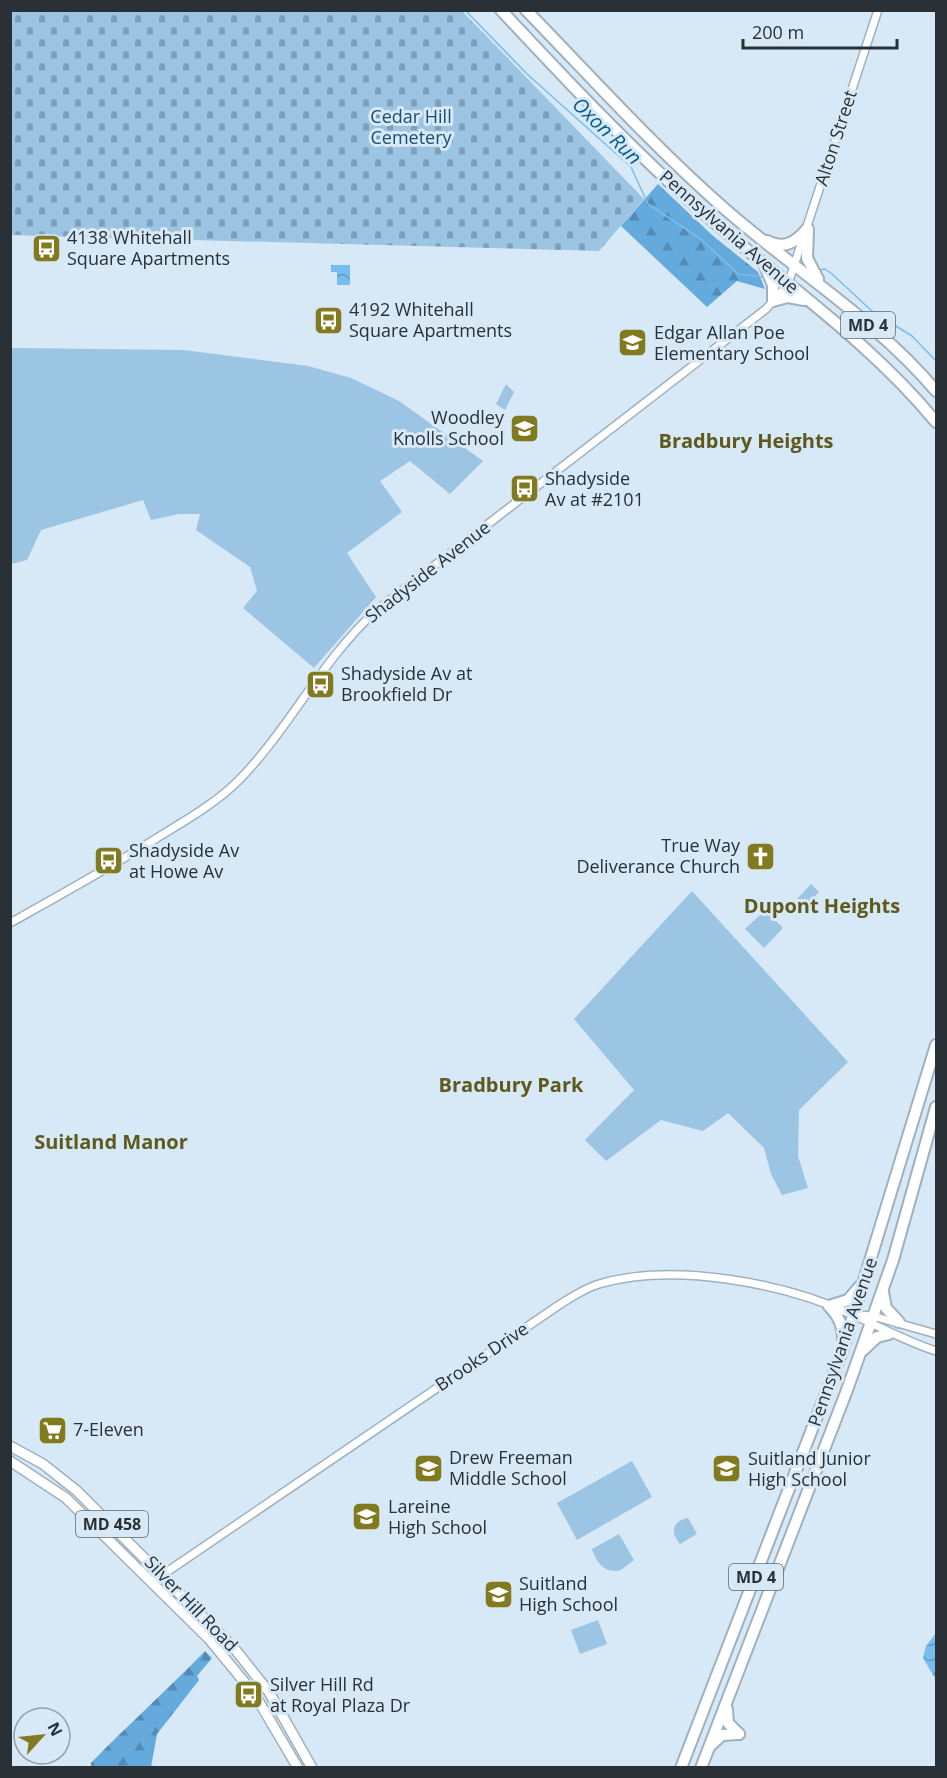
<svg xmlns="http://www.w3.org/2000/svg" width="947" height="1778" font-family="'Open Sans',sans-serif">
<defs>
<pattern id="forest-firs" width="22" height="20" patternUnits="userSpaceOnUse" patternTransform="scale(1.5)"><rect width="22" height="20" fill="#65aadc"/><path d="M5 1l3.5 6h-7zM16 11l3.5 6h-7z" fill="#538bb3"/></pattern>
<pattern id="cemetery-stones" width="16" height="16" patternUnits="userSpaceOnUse" patternTransform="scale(1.5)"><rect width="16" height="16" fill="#9cc4e3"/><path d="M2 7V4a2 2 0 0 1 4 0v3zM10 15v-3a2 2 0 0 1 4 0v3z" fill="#7fa0b9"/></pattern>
<pattern id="water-waves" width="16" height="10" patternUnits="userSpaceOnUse" patternTransform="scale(1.5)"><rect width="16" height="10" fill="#78bdf0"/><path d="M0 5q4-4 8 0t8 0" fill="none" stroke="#639ac3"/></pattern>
</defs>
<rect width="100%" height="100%" fill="#d7e8f6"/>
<g fill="#9cc4e3">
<path d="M11 348 184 350 308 366 351 378 399 401 483 461 450 494 410 461 380 481 402 512 347 553 376 597 314 668 243 608 257 591 250 567 196 530 200 514H179L151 520 143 500 41 530 27 560 11 564Z"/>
<path d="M506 384 514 392 505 410 496 404Z"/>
<path d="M811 884 819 892 805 907 797 899Z"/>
<path d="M692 891 848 1062 799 1110 798 1156 808 1188 782 1195 771 1174 764 1148 728 1113 703 1131 661 1120 606 1161 585 1140 634 1090 574 1019Z"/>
<path d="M765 910 783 928 764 948 745 929Z"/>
<path d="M632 1461 652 1497 577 1540 557 1503Z"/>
<path d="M688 1518 697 1534 680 1544C670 1533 672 1521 688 1518Z"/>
<path d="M619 1534 634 1560 621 1570C605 1574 597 1564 592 1549Z"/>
<path d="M598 1620 607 1644 580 1654 571 1630Z"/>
</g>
<g fill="url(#forest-firs)">
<path d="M658 184 712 235 758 272 765 289 737 281 707 307 621 226Z"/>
<path d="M205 1651 212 1658 197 1676 199 1680 157 1734 151 1767H91V1763C128 1725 168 1689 205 1651Z"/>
</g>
<path fill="url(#cemetery-stones)" d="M11 10 462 11 644 199 599 251 11 235Z"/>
<g fill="url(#water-waves)">
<path d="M331 265H350V285H337V272H331Z"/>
<path d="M936 1633V1680L923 1658 926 1646Z"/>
</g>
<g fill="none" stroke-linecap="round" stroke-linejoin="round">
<g stroke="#78bdf0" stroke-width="1.5">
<path d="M465 10 527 74 631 167 648 204 701 239 738 274 763 277"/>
<path d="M818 270 825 269 832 274 873 312 912 336 936 361"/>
</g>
<defs>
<g id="minor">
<path d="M10 923C60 895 109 868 157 838 186 820 215 804 239 780 290 728 322 659 377 610L766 309 788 284 878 10"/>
<path d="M857 1315 873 1316 936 1334"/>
<path d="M152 1582 559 1305C572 1297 585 1288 599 1284 674 1262 784 1283 853 1315 881 1327 907 1342 936 1351"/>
</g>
<g id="major">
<path d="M10 1446 43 1464 77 1491 234 1648 269 1692 312 1768"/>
<path d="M10 1461 66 1498 209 1639 255 1695 298 1768"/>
</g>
<g id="highway">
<path d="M501 10C567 81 635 153 707 216 785 284 870 342 936 422"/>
<path d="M526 10C592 78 655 148 726 210 796 271 876 320 936 391"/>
<path d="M808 229 807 258 818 279"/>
<path d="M767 241C784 250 796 242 807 229"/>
<path d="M766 269 773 285V301L788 297 804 300"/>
<path d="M883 1292 886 1308 899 1322"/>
<path d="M829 1306 848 1300 860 1286"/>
<path d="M829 1306C839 1317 843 1325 843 1341"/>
<path d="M863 1350 877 1337 889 1334"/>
<path d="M727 1709 728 1723 739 1734"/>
<path d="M711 1745 722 1735 739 1734"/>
<path d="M681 1768 843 1349 936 1045"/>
<path d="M701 1768 847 1390 893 1260 936 1107"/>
</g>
</defs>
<use href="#minor" stroke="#a0b1be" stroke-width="10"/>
<use href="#major" stroke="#a0b1be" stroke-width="12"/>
<use href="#highway" stroke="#a0b1be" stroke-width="14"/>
<use href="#minor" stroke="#fff" stroke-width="7"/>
<use href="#major" stroke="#fff" stroke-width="9"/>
<use href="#highway" stroke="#fff" stroke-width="10"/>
</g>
<defs>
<symbol id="bus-square" viewBox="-11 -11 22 22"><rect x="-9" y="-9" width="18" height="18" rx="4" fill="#827a1f" stroke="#d7e8f6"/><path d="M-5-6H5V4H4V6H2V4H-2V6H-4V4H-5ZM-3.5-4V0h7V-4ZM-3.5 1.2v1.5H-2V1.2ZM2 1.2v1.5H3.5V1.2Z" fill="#fff"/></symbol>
<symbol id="school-square" viewBox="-11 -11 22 22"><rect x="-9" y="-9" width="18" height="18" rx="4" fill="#827a1f" stroke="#d7e8f6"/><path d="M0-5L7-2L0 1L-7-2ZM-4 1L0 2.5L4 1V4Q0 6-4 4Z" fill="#fff"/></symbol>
<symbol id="church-square" viewBox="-11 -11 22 22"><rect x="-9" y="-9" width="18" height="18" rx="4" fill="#827a1f" stroke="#d7e8f6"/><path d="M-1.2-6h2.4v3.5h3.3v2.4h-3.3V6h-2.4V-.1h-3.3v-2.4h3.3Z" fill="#fff"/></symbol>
<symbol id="supermarket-square" viewBox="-11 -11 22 22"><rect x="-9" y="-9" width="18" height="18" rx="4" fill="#827a1f" stroke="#d7e8f6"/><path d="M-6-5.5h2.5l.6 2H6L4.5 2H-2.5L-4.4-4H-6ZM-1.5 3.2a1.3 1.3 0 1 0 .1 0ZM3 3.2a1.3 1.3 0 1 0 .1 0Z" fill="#fff"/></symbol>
</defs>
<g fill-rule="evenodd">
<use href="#bus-square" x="30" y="232" width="33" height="33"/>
<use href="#bus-square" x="312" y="304" width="33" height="33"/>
<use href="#school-square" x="616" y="326" width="33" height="33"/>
<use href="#school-square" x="508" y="412" width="33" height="33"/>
<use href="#bus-square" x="508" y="472" width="33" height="33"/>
<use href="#bus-square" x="304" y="668" width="33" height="33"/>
<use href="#church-square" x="744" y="840" width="33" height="33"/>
<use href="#bus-square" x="92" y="844" width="33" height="33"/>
<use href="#supermarket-square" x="36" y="1414" width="33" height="33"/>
<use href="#school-square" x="412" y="1452" width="33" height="33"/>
<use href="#school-square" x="710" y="1452" width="33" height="33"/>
<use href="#school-square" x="350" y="1500" width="33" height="33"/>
<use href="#school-square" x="482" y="1578" width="33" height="33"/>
<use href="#bus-square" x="232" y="1678" width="33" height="33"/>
</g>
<g text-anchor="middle" stroke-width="6" stroke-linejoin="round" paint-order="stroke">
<g fill="#d7e8f6" stroke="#5e6870" stroke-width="1.5">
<rect x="841" y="312" width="54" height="26" rx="4.5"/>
<rect x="76" y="1511" width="72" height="26" rx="4.5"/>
<rect x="729" y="1564" width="54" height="26" rx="4.5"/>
</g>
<g font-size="16" font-weight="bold" fill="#2a3136">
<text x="868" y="331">MD 4</text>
<text x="112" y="1530">MD 458</text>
<text x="756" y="1583">MD 4</text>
</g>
<g font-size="18" fill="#1a4e70" stroke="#d7e8f6">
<text x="411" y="123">Cedar Hill<tspan x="411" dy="21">Cemetery</tspan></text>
</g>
<g font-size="18" fill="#2a3136" stroke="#d7e8f6">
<text transform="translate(836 138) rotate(-72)" y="6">Alton Street</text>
<text transform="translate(729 232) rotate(41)" y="6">Pennsylvania Avenue</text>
<text transform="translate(428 572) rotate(-38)" y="6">Shadyside Avenue</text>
<text transform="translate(843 1342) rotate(-71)" y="6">Pennsylvania Avenue</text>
<text transform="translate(482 1357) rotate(-34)" y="6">Brooks Drive</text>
<text transform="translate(191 1604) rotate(46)" y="6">Silver Hill Road</text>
</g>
<g font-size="18" fill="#2a3136" stroke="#d7e8f6" text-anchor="start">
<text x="67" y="244">4138 Whitehall<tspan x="67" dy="21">Square Apartments</tspan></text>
<text x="349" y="316">4192 Whitehall<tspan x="349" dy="21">Square Apartments</tspan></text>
<text x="654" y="339">Edgar Allan Poe<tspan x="654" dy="21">Elementary School</tspan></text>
<text x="504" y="424" text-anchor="end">Woodley<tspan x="504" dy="21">Knolls School</tspan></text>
<text x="545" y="485">Shadyside<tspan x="545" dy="21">Av at #2101</tspan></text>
<text x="341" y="680">Shadyside Av at<tspan x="341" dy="21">Brookfield Dr</tspan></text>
<text x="740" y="852" text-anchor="end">True Way<tspan x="740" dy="21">Deliverance Church</tspan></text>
<text x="129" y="857">Shadyside Av<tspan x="129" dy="21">at Howe Av</tspan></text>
<text x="73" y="1436">7-Eleven</text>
<text x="449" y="1464">Drew Freeman<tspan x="449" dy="21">Middle School</tspan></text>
<text x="748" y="1465">Suitland Junior<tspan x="748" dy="21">High School</tspan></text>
<text x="388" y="1513">Lareine<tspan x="388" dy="21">High School</tspan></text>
<text x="519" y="1590">Suitland<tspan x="519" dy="21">High School</tspan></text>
<text x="270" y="1691">Silver Hill Rd<tspan x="270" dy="21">at Royal Plaza Dr</tspan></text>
</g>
<g font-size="20" font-style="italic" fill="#065d8c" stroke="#d7e8f6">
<text transform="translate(607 131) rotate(44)" y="7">Oxon Run</text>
</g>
<g font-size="20" font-weight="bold" fill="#5e591d" stroke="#d7e8f6">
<text x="746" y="448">Bradbury Heights</text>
<text x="822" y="913">Dupont Heights</text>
<text x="511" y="1092">Bradbury Park</text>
<text x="111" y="1149">Suitland Manor</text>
</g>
</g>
<rect width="947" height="1778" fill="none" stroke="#2a3136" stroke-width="24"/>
<g transform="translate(42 1736) rotate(63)"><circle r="28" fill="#d7e8f6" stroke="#929fa9" stroke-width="1.5"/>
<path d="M0-4.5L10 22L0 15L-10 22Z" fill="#827a1f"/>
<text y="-9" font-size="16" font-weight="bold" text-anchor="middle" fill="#2a3136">N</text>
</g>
<path d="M743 39v9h154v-9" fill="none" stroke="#2a3136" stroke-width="3"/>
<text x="752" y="39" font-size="18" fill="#2a3136" stroke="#d7e8f6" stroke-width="4.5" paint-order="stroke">200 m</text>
</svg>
